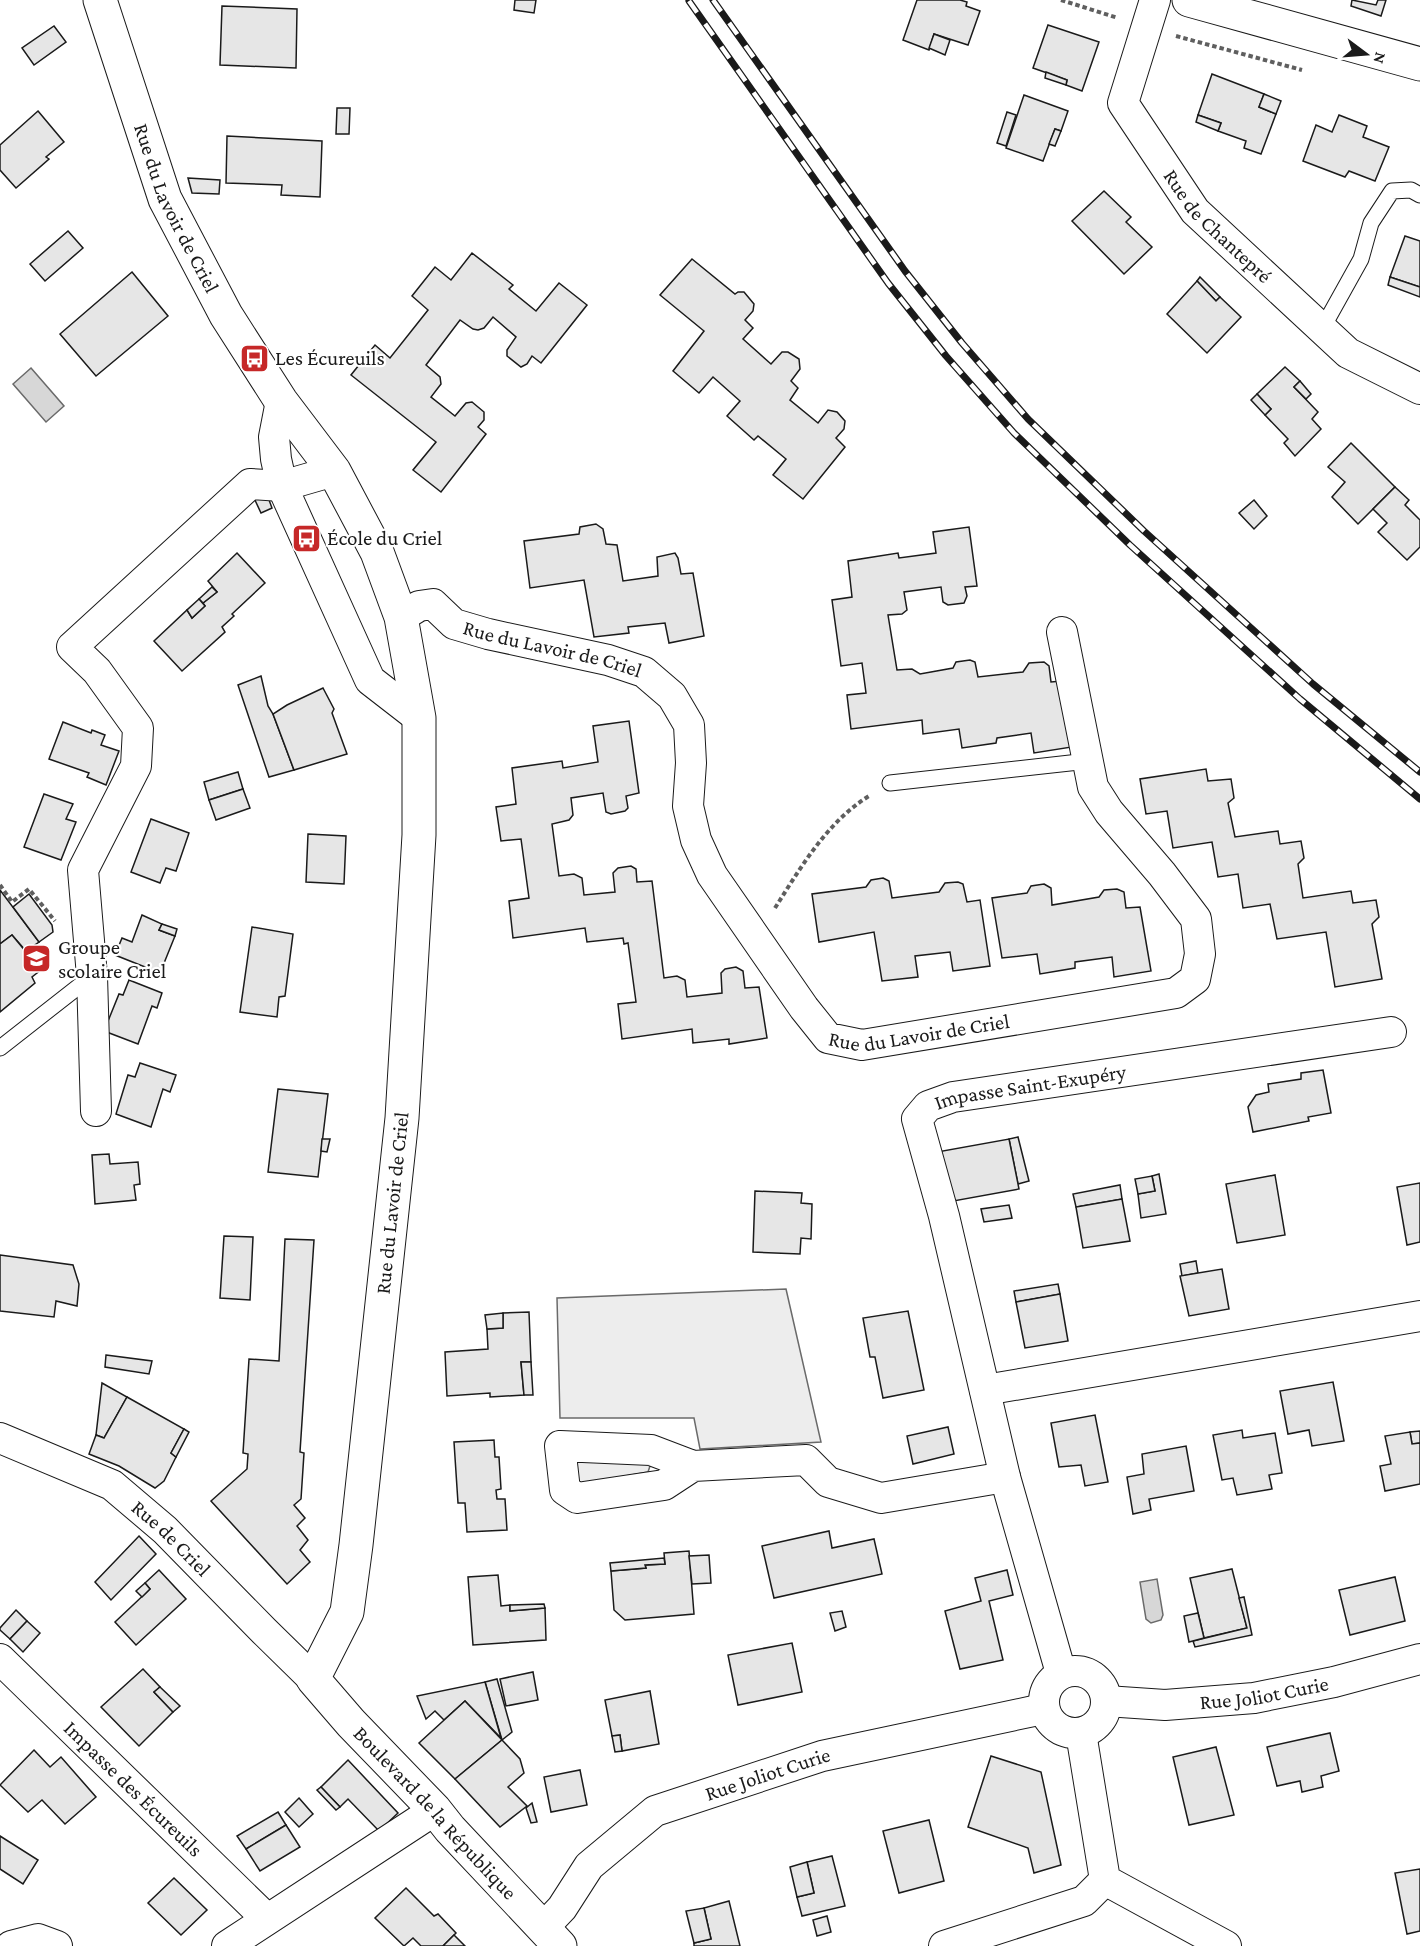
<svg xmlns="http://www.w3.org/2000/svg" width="1420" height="1946" font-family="'Crimson Pro',serif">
<rect width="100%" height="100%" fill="#fff"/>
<g fill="#ededed" stroke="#6a6a6a" stroke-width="1.5">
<path d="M786 1289 821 1442 700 1449 694 1418H560L557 1298Z"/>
<path d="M578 1457 648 1462 650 1466 648 1472 575 1485 573 1465Z"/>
</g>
<g fill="#d7d7d7" stroke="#6a6a6a" stroke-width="1.5">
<path d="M31 368 64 406 46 422 13 384Z"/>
<path d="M1157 1579 1163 1615 1161 1620 1151 1623 1146 1619 1140 1582Z"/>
</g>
<g fill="#e6e6e6" stroke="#1a1a1a" stroke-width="1.5">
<path d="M515 0H536L534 13 514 10Z"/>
<path d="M917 0H960L967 2 966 6 980 11 968 45 934 34 929 50 903 40Z"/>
<path d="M1352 0 1376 5 1378 0H1386L1381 16 1351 6Z"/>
<path d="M222 6 297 9 296 68 220 65Z"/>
<path d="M1048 25 1099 42 1082 91 1066 85 1067 80 1033 68Z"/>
<path d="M54 26 66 42 34 65 22 48Z"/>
<path d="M934 34 950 40 945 55 929 48Z"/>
<path d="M1046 72 1067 80 1066 85 1045 78Z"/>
<path d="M1212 74 1264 94 1259 107 1276 114 1261 154 1244 148 1246 141 1218 131 1221 123 1198 115Z"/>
<path d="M1264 94 1281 101 1276 114 1259 107Z"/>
<path d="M1024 95 1068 111 1061 131 1055 129 1043 161 1006 148Z"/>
<path d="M337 108H350L349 134H336Z"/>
<path d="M38 111 64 142 46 157 49 159 16 188 0 170V145Z"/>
<path d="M1007 112 1016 115 1006 146 997 143Z"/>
<path d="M1198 115 1221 123 1218 131 1196 122Z"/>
<path d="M1339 115 1367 126 1363 137 1389 147 1375 181 1349 171 1345 177 1303 161 1316 125 1332 132Z"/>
<path d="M1055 129 1061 131 1055 146 1049 144Z"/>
<path d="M227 136 322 141 320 197 281 195 282 185 226 183Z"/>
<path d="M188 178 220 180 219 194 192 193Z"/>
<path d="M1104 191 1131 217 1126 222 1152 247 1124 274 1072 221Z"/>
<path d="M68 231 83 248 45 281 30 264Z"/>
<path d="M1405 236 1420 241V287L1390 277Z"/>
<path d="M472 253 513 285 509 289 536 311 559 283 587 305 541 363 532 356 527 364 521 367 507 356V350L516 337 493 317 484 328 478 330 473 329 460 320 426 365 440 377 441 384 431 397 455 416 466 403 472 402 484 412V420L478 427 486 434 441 492 413 470 436 442 351 375 375 345 390 358 428 310 412 296 435 267 451 280Z"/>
<path d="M692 259 735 294 738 292H744L754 304 753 311 745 320 753 328 743 339 771 364 782 352H788L799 359 800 369 791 381 798 388 790 400 818 423 828 410 837 412 845 421 844 429 836 438 845 447 803 499 773 475 786 459 758 436 754 440 727 416 740 401 713 377 699 393 673 371 704 331 660 295Z"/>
<path d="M132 272 168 316 96 376 60 334Z"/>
<path d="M1200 277 1220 297 1216 301 1197 281Z"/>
<path d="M1390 277 1420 287V297L1388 285Z"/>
<path d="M1197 281 1216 301 1220 297 1241 317 1207 353 1167 314Z"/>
<path d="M1285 367 1300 381 1294 387 1318 412 1312 419 1321 429 1295 456 1284 443 1288 439 1265 415 1271 409 1257 394Z"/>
<path d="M1300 381 1311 394 1306 399 1294 387Z"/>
<path d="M1257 394 1271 409 1265 415 1251 400Z"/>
<path d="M1351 443 1395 487 1358 524 1332 497 1345 482 1328 467Z"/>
<path d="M1395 487 1409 500 1405 505 1420 520V547L1407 560 1378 532 1387 523 1373 509Z"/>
<path d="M265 489 272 508 261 513 254 498Z"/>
<path d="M1254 500 1267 516 1254 529 1239 513Z"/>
<path d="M596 524 603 529 606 544 617 545 623 581 658 576 657 557 675 553 678 558 681 574 693 573 704 636 669 643 665 623 628 627 629 633 594 637 584 580 530 588 524 541 579 534 580 527Z"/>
<path d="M969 527 977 586 965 587 967 596 964 603 948 605 943 602 941 587 904 592 907 610 902 614 888 615 897 670 912 669 920 674 953 668 956 662 970 660 975 662 978 677 1023 672 1029 663 1044 662 1049 666 1051 682 1062 681 1072 747 1034 753 1031 733 997 738 996 743 962 748 959 729 923 734 922 720 851 729 847 695 866 693 862 663 841 666 832 600 852 597 848 561 898 553 899 558 936 553 933 532Z"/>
<path d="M237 553 265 583 232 614 234 616 222 627 225 632 182 671 154 641 187 610 192 618 205 606 203 603 217 592 208 581Z"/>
<path d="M212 587 217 592 203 603 199 599Z"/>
<path d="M199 599 205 606 192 618 187 610Z"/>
<path d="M261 676 268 706 273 714 294 770 269 777 238 685Z"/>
<path d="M323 688 334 709 332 713 347 754 294 770 273 714 287 705Z"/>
<path d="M629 721 639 793 626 796 628 808 625 811 611 814 606 812 603 793 571 798 573 815 569 820 552 824 559 876 574 874 582 878 584 895 615 892 613 873 618 868 631 866 636 869 637 882 652 881 664 978 677 976 685 980 687 997 722 993 721 973 725 969 736 967 743 971 745 988 759 987 767 1038 729 1044V1039L693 1043 692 1029 622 1039 618 1004 636 1002 628 943 624 944 623 938 587 942 585 928 513 938 509 901 529 898 521 839 501 841 496 807 516 804 512 768 562 761 563 768 598 762 593 726Z"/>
<path d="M63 722 91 733 92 730 105 735 101 745 119 751 106 785 87 777 89 773 49 759Z"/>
<path d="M1206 769 1208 781 1231 779 1234 798 1228 803 1235 837 1278 831 1280 844 1301 841 1304 858 1298 864 1303 898 1351 891 1353 903 1376 900 1379 917 1372 924 1382 979 1335 987 1326 932 1277 939 1270 904 1243 908 1238 874 1218 877 1212 842 1173 848 1167 811 1146 814 1140 779Z"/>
<path d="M238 772 243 789 209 800 204 782Z"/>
<path d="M243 789 250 808 216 820 209 800Z"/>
<path d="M44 794 73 804 66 819 76 822 61 860 24 847Z"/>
<path d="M151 819 189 833 176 871 166 868 160 883 131 872Z"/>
<path d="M308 834 346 836 344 884 306 882Z"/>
<path d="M883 878 889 881 892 898 939 892 945 883 958 882 963 884 967 902 980 900 990 966 953 971 950 952 915 956 918 977 882 981 874 932 819 942 812 894 866 887 871 880Z"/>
<path d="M1044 884 1051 888 1052 905 1099 897 1104 890 1117 889 1124 892 1126 908 1140 907 1151 971 1114 977 1112 957 1075 962V968L1040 974 1037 954 1002 958 992 898 1027 893 1031 886Z"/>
<path d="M0 890 39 942 26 951 12 935 0 944Z"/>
<path d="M29 894 52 925 53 932 39 942 13 907Z"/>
<path d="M142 915 162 924 159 930 175 936 160 973 115 955 122 938 132 942Z"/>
<path d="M162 924 177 929 175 936 159 930Z"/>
<path d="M252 927 293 934 285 996 279 997 277 1017 240 1012Z"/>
<path d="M12 935 41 970 32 977 35 983 0 1012V944Z"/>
<path d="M129 980 162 993 157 1008 152 1006 138 1044 104 1031 119 994 123 995Z"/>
<path d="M140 1063 176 1075 170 1092 163 1089 151 1127 116 1114 128 1075 135 1077Z"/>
<path d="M1323 1070 1331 1113 1308 1117 1309 1121 1253 1132 1248 1107 1256 1095 1269 1092 1268 1084 1301 1079V1073Z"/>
<path d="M278 1089 328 1094 318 1177 268 1172Z"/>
<path d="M1018 1137 1029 1181 1018 1184 1009 1139Z"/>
<path d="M322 1139H330L327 1152 321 1151Z"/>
<path d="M1009 1139 1019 1189 948 1202 937 1152Z"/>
<path d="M109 1154 110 1164 138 1162 140 1184 134 1185 136 1200 95 1204 92 1155Z"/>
<path d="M1159 1174 1166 1214 1141 1218 1138 1194 1155 1191 1152 1176Z"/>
<path d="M1275 1175 1285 1235 1237 1243 1226 1184Z"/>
<path d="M1152 1176 1155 1191 1138 1194 1135 1179Z"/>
<path d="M1420 1183V1242L1407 1245 1397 1187Z"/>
<path d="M1120 1185 1122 1199 1076 1207 1073 1194Z"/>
<path d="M755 1191 802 1193 801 1203 812 1204 811 1239 801 1238 800 1254 753 1252Z"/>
<path d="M1122 1199 1130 1241 1083 1248 1076 1207Z"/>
<path d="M1009 1205 1012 1218 984 1222 981 1209Z"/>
<path d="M224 1236 253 1237 250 1300 220 1298Z"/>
<path d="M285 1239 314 1240 300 1452 304 1453 301 1499 294 1505 305 1518 297 1526 308 1540 300 1550 310 1562 287 1584 211 1501 247 1469 248 1454 243 1453 249 1359 279 1361Z"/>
<path d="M0 1255 73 1265 79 1284 77 1306 56 1301 54 1317 0 1311Z"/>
<path d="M1196 1261 1198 1273 1182 1276 1180 1264Z"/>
<path d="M1222 1269 1229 1309 1189 1316 1180 1276Z"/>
<path d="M1058 1284 1060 1294 1016 1302 1014 1291Z"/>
<path d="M1060 1294 1068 1341 1025 1348 1016 1302Z"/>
<path d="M908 1311 924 1390 883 1398 875 1357H870L863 1318Z"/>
<path d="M529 1312 531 1362H521L524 1395 490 1397V1393L447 1396 445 1352 488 1349 487 1329 503 1328V1313Z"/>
<path d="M503 1313V1328L487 1329 485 1315Z"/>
<path d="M106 1355 152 1361 149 1374 105 1367Z"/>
<path d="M521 1362H531L533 1395H524Z"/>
<path d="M1333 1382 1344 1441 1312 1446 1309 1430 1288 1434 1280 1391Z"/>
<path d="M102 1383 127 1397 104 1438 96 1435Z"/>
<path d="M127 1397 184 1429 171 1453 176 1457 164 1481 155 1488 119 1466 89 1454 96 1435 104 1438Z"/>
<path d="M1095 1415 1108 1482 1085 1486 1081 1465 1059 1467 1051 1423Z"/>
<path d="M948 1427 954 1454 913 1464 907 1436Z"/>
<path d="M184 1429 189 1432 176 1457 171 1453Z"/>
<path d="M1242 1430 1243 1438 1275 1433 1282 1473 1269 1475 1272 1489 1237 1495 1233 1478 1222 1480 1213 1435Z"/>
<path d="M1420 1431V1443L1412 1444 1410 1432Z"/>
<path d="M1410 1432 1412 1444 1420 1443V1484L1385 1491 1380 1466 1391 1464 1385 1436Z"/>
<path d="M494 1440 495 1457H499L501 1489 496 1490 497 1499H505L507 1530 467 1532 465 1503H458L454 1442Z"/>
<path d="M1186 1446 1194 1491 1149 1499 1151 1510 1133 1514 1127 1477 1144 1474 1142 1454Z"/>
<path d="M829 1531 832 1548 874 1539 882 1574 774 1598 762 1546Z"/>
<path d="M139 1536 156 1554 111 1600 95 1582Z"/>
<path d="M689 1551 694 1614 625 1620 614 1610 611 1571 646 1568 645 1565 665 1564 664 1553Z"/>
<path d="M709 1555 711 1583 692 1584 689 1556Z"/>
<path d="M664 1558 665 1564 645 1565 646 1568 611 1571 610 1563Z"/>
<path d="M1232 1569 1247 1628 1204 1638 1190 1578Z"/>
<path d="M159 1570 186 1599 136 1645 115 1622 150 1589 145 1583Z"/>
<path d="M1007 1570 1013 1595 989 1601 1003 1660 960 1669 945 1611 981 1601 975 1578Z"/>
<path d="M498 1575 501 1606 510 1605V1611L545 1608 546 1640 473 1645 468 1577Z"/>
<path d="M1395 1577 1405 1621 1350 1635 1339 1590Z"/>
<path d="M145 1583 150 1589 142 1597 136 1591Z"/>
<path d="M1244 1597 1252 1635 1195 1647 1193 1641 1247 1628 1239 1598Z"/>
<path d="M544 1604 545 1608 510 1611V1605Z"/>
<path d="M16 1610 27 1621 10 1639 0 1630V1628Z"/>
<path d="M842 1611 846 1627 835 1631 830 1613Z"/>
<path d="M1198 1613 1204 1638 1189 1642 1184 1616Z"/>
<path d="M27 1621 40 1633 23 1652 10 1639Z"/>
<path d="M792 1643 802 1692 738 1705 728 1655Z"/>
<path d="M143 1669 160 1687 154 1692 173 1712 139 1746 101 1707Z"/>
<path d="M533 1672 538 1700 506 1706 500 1679Z"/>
<path d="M497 1679 512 1732 502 1740 485 1682Z"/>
<path d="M485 1682 501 1738 465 1701 444 1720 435 1711 426 1719 417 1696Z"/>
<path d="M160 1687 180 1706 173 1712 154 1692Z"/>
<path d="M650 1691 659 1744 622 1751 620 1735 612 1736 605 1700Z"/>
<path d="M465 1701 502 1740 455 1779 419 1743Z"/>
<path d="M1330 1733 1339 1771 1321 1776 1323 1787 1302 1792 1300 1781 1277 1786 1267 1747Z"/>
<path d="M620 1735 622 1751 615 1752 612 1736Z"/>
<path d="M502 1740 520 1759 524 1773 508 1787 527 1806 500 1827 455 1779Z"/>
<path d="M1216 1747 1234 1815 1189 1825 1173 1757Z"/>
<path d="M34 1750 50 1767 61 1757 96 1797 65 1824 42 1800 28 1812 0 1785Z"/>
<path d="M991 1756 1041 1772 1061 1865 1034 1873 1028 1848 968 1827Z"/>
<path d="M348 1760 398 1813 379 1831 348 1799 340 1807 321 1787Z"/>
<path d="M580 1770 587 1805 551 1812 544 1777Z"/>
<path d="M321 1787 340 1807 336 1810 317 1790Z"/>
<path d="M299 1798 313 1814 299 1827 285 1812Z"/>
<path d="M532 1803 537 1822 531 1823 526 1808Z"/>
<path d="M278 1812 286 1825 246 1849 237 1836Z"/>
<path d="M929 1820 944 1881 899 1893 883 1831Z"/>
<path d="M286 1825 300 1847 260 1871 246 1849Z"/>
<path d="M0 1836 38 1860 23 1884 0 1869Z"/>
<path d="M832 1856 845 1906 802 1916 797 1897 814 1893 807 1862Z"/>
<path d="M807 1862 814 1893 797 1897 790 1867Z"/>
<path d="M1420 1869V1931L1407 1934 1395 1873Z"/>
<path d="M174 1878 207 1910 181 1935 148 1903Z"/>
<path d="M406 1888 434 1916 438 1914 456 1933 443 1946H421L413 1938 404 1946 375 1918Z"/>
<path d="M729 1901 740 1946H694V1943L711 1939 704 1908Z"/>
<path d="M704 1908 711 1939 694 1943 686 1911Z"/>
<path d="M827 1916 831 1932 817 1936 813 1920Z"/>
<path d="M454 1935 465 1946H443Z"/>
</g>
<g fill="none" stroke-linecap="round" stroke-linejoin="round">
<defs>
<g id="lane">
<path d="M1322 329 1361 259 1371 223 1392 191 1411 190 1420 195"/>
<path d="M890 783 1088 761"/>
<path d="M0 1048 92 976"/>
</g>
<g id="street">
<path id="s1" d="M1155 0 1123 103 1195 211 1348 353 1420 389"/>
<path d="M281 401 274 437 276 459 282 486 370 680 419 718"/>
<path id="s2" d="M401 617 419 606 433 604 454 624 488 634 608 660 644 672 672 696 689 725 691 763 688 806 696 840 712 875 804 1008 828 1038 862 1045 1176 993 1195 979 1200 954 1196 919 1162 874 1109 812 1093 787 1062 632"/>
<path d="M96 1111 92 976 83 870 136 766 138 728 97 671 72 647 250 484 282 486 334 471"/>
<path d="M985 1390 1420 1316"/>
<path id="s3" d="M0 1438 112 1485 165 1530 264 1631 313 1679"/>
<path d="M693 1466 664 1485 577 1498 565 1490 560 1446 651 1450 693 1466 806 1460 828 1482 881 1498 1005 1477"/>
<path id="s4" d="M0 1659 267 1919"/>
<circle cx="1075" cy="1702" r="31"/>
<path id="s5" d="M1061 1673 1005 1477 944 1216 917 1119 928 1106 953 1097 1391 1032"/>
<path id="s6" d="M1106 1701 1165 1705 1254 1698 1334 1682 1420 1659"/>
<path d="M1081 1733 1105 1880 1226 1946"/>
<path id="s7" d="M543 1928 562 1908 589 1866 655 1811 822 1756 1043 1709"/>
<path d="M11 1946 38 1939 57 1946"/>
<path d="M227 1946 435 1810"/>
<path d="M944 1946 1084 1901 1105 1880"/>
</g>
<g id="secondary">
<path id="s8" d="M100 0 165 199 226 315 281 401 334 471 377 552 401 617 419 718V835L402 1118 356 1545 347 1612 313 1679 351 1723 435 1810 450 1829 560 1946"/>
<path d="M1189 0 1420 64"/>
</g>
</defs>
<use href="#lane" stroke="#1a1a1a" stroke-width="17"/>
<use href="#street" stroke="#1a1a1a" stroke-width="32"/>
<use href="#secondary" stroke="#1a1a1a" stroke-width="35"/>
<g stroke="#5f5f5f" stroke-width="4" stroke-dasharray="4.5 3" stroke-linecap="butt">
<path d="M1061 0 1118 18"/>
<path d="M1176 36 1302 70"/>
<path d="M0 885 12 902 29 889 55 921"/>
<path d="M775 908C801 867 827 822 869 796"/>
</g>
<use href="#lane" stroke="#fff" stroke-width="15"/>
<use href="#street" stroke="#fff" stroke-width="30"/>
<use href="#secondary" stroke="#fff" stroke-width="33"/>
<defs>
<g id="rail">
<path d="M713 0 905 271 962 343 1028 419 1144 531 1313 684 1420 772"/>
<path d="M689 1 888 283 946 356 1014 433 1130 545 1300 699 1420 799"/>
</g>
</defs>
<use href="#rail" stroke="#1a1a1a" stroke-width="7"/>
<use href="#rail" stroke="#fff" stroke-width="4.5" stroke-dasharray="14" stroke-linecap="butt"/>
</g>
<defs>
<symbol id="bus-square" viewBox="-11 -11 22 22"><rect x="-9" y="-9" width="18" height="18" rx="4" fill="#c62828" stroke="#fff"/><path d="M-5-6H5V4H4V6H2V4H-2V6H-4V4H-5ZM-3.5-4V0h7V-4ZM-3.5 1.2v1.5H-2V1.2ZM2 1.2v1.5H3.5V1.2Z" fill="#fff"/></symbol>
<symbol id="school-square" viewBox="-11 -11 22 22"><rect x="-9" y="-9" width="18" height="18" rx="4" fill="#c62828" stroke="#fff"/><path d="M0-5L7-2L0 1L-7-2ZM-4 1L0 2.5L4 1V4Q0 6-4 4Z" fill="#fff"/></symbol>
</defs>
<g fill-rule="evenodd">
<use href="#bus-square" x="238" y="342" width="33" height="33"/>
<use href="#bus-square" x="290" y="522" width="33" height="33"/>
<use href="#school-square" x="20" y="942" width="33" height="33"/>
</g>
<g text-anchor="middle" stroke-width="4.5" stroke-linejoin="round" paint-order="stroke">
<g font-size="21" fill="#1a1a1a" stroke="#fff">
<text dy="7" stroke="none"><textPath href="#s8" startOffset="222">Rue du Lavoir de Criel</textPath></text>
<text dy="7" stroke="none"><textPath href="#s1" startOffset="264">Rue de Chantepré</textPath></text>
<text dy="7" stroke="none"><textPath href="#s2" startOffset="166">Rue du Lavoir de Criel</textPath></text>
<text dy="7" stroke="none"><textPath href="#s2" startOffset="778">Rue du Lavoir de Criel</textPath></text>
<text dy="7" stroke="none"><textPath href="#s5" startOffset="694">Impasse Saint-Exupéry</textPath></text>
<text transform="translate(392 1203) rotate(-84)" y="7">Rue du Lavoir de Criel</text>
<text dy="7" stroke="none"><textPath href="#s3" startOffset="201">Rue de Criel</textPath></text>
<text dy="7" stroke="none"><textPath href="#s6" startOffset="159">Rue Joliot Curie</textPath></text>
<text dy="7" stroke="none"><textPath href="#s7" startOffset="282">Rue Joliot Curie</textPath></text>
<text dy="7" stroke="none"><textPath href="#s4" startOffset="186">Impasse des Écureuils</textPath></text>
<text dy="7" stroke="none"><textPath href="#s8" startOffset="1948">Boulevard de la République</textPath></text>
</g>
<g font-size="21" fill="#1a1a1a" stroke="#fff" text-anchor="start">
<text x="275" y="365">Les Écureuils</text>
<text x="327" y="545">École du Criel</text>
<text x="58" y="954">Groupe<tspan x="58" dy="24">scolaire Criel</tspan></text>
</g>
</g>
<g transform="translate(1366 54) rotate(106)" stroke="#ffffff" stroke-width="4.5" paint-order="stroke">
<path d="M0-4.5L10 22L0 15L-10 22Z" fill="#1a1a1a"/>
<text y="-9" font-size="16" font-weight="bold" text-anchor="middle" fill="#1a1a1a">N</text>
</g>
</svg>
